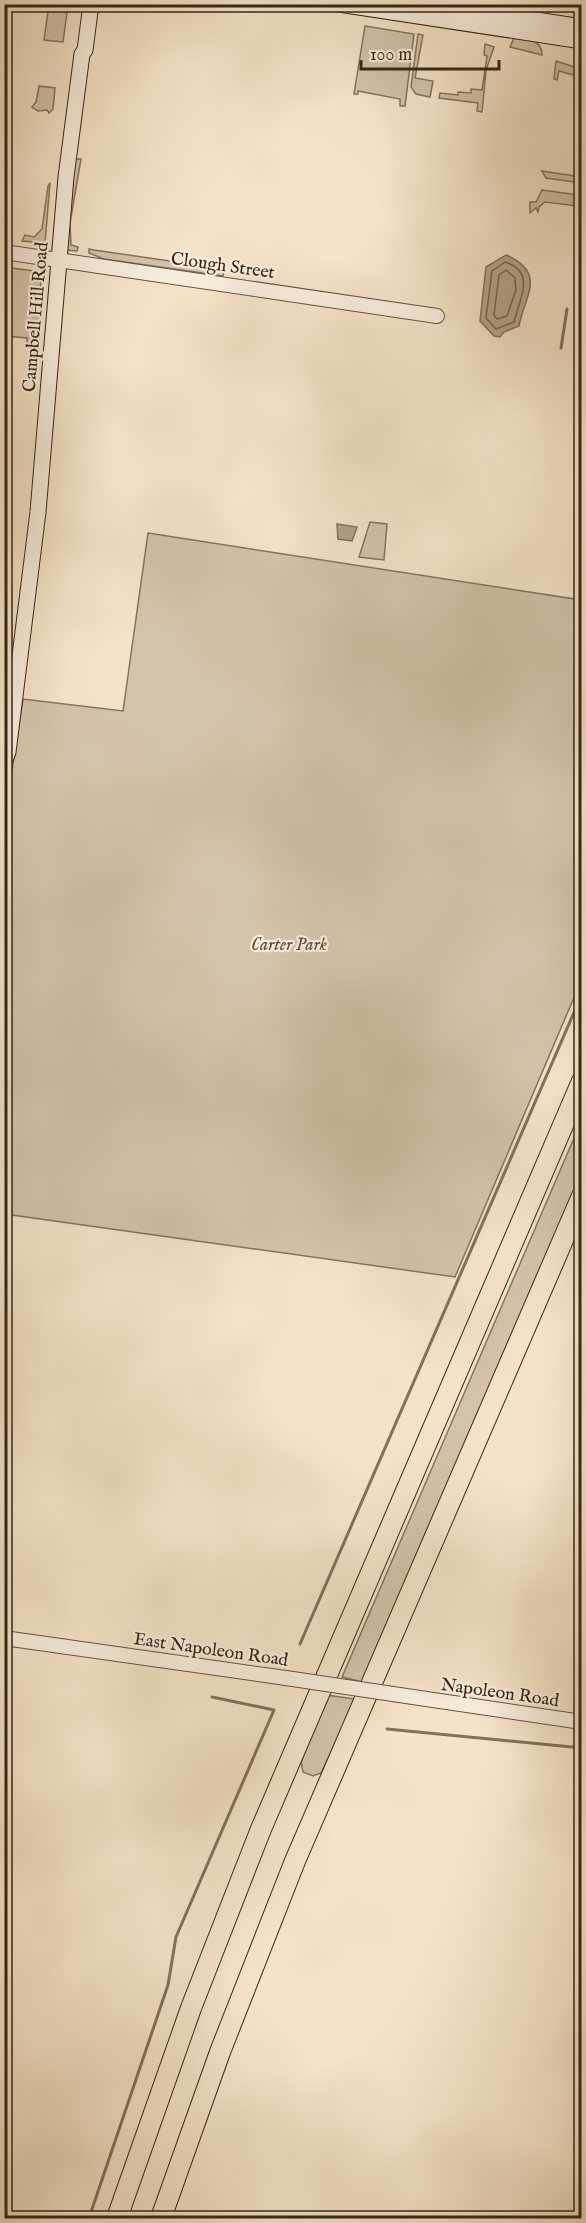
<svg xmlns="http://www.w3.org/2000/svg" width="586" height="2223" font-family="'IM FELL English',serif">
<rect width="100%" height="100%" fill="#f5e3c9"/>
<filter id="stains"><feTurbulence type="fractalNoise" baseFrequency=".00333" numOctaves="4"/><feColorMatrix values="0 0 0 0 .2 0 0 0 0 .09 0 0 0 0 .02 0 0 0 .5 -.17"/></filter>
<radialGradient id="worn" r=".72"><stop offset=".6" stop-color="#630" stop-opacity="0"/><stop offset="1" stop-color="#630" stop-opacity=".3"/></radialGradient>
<g fill="#d4c3ab" stroke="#847461" stroke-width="1.5">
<path d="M49 5H68L63 42 44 40Z"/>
<path d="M365 26 414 34 405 106H400V99L358 91V94H354Z"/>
<path d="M418 34 423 35 415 78 433 81 430 97 416 94 411 87Z"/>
<path d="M514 38C527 39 542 39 542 55L510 47Z"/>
<path d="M485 44 494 47 486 70 482 112 477 111 478 103 439 98 440 93 458 95V92L471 93V89L482 90 487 56 484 55Z"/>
<path d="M556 61 581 69V77L559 71 557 80 554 79Z"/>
<path d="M39 86 55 88 53 109 49 113 47 110 38 111 32 107 36 102Z"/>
<path d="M75 159H81L70 223 71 245 78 247 77 251 65 250Z"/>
<path d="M542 171 581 177V183L546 178Z"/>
<path d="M50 183 45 243 22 241 25 235 34 237 42 229 48 186Z"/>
<path d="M542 190 578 195 581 203 577 206 545 202 539 207 538 212 536 208 530 213V202H536Z"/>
<path d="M89 249 94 250 225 269 223 276 104 259 89 253Z"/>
<path d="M5 267 41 272 39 349 27 347V338L5 336Z"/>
<path d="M370 522 387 524 384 560 359 557Z"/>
<path d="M148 533 581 600V981L455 1277 5 1214 4 791 10 783 23 699 123 711Z"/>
<path d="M581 1122V1176L363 1682 342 1677Z"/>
<path d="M326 1695 356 1699 321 1773 313 1776 303 1772 301 1762Z"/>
</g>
<g fill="#b4a38c" stroke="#81715d" stroke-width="1.5">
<path d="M506 255C547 273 525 295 519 326L504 332 500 337 494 336 480 321 486 267Z"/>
<path d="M337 524 357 527 352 541 338 539Z"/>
</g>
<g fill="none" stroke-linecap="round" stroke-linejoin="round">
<g stroke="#746452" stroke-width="1.5">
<path d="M505 262C537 272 519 300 514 322L496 329 486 318 492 271Z"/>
<path d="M506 270 515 278 516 290 507 316 497 319 494 315 499 275Z"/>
</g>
<g stroke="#81715d" stroke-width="3">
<path d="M561 348 567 309"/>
<path d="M300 1644 582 994"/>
<path d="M387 1729 582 1748"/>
<path d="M89 2218 168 1985 176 1937 274 1710 212 1697"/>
</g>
<defs>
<g id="tertiary">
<path d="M4 252 437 316"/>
<path d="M4 1638 286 1678"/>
<path d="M413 1697 582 1722"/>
</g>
<g id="secondary">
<path d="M339 4 582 41"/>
<path d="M434 4 582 27"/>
<path d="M4 762 8 752 38 512 66 177 82 54 85 50 91 4"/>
</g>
<g id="motorway">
<path d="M117 2218 191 2008 261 1829 582 1081"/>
<path d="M161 2218 220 2052 295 1861 582 1196"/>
</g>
</defs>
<use href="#tertiary" stroke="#655544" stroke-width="16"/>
<use href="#secondary" stroke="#352617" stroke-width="17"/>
<use href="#motorway" stroke="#352617" stroke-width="22"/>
<use href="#tertiary" stroke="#f8eddc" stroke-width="14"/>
<use href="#secondary" stroke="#f8eddc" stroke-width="15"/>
<use href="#motorway" stroke="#f5e3c9" stroke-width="20"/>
<defs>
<path id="tertiary-bridge" d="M286 1678 413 1697"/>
</defs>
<use href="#tertiary-bridge" stroke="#655544" stroke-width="16" stroke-linecap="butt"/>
<use href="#tertiary-bridge" stroke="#f8eddc" stroke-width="14"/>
</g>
<g text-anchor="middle" stroke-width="4.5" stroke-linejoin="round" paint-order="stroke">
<g font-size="18" fill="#352617" stroke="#f8eddc">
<text transform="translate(223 265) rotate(8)" y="6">Clough Street</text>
<text transform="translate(35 317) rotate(-85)" y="6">Campbell Hill Road</text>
<text transform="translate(211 1649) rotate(8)" y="6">East Napoleon Road</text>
<text transform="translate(500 1692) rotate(8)" y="6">Napoleon Road</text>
</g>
<g font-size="18" font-style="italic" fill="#5d4d3c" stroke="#f8eddc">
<text x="289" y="950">Carter Park</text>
</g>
</g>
<rect width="586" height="2223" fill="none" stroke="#f5e3c9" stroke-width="24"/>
<rect x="6" y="6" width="574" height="2211" fill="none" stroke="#352617" stroke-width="3"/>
<rect x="12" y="12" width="562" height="2199" fill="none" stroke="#352617" stroke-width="1.5"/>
<path d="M361 60v9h138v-9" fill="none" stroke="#352617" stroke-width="3"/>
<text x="370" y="60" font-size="18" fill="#352617" stroke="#f8eddc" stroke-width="4.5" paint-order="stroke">100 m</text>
<rect width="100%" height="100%" filter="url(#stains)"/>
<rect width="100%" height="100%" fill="url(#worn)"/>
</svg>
